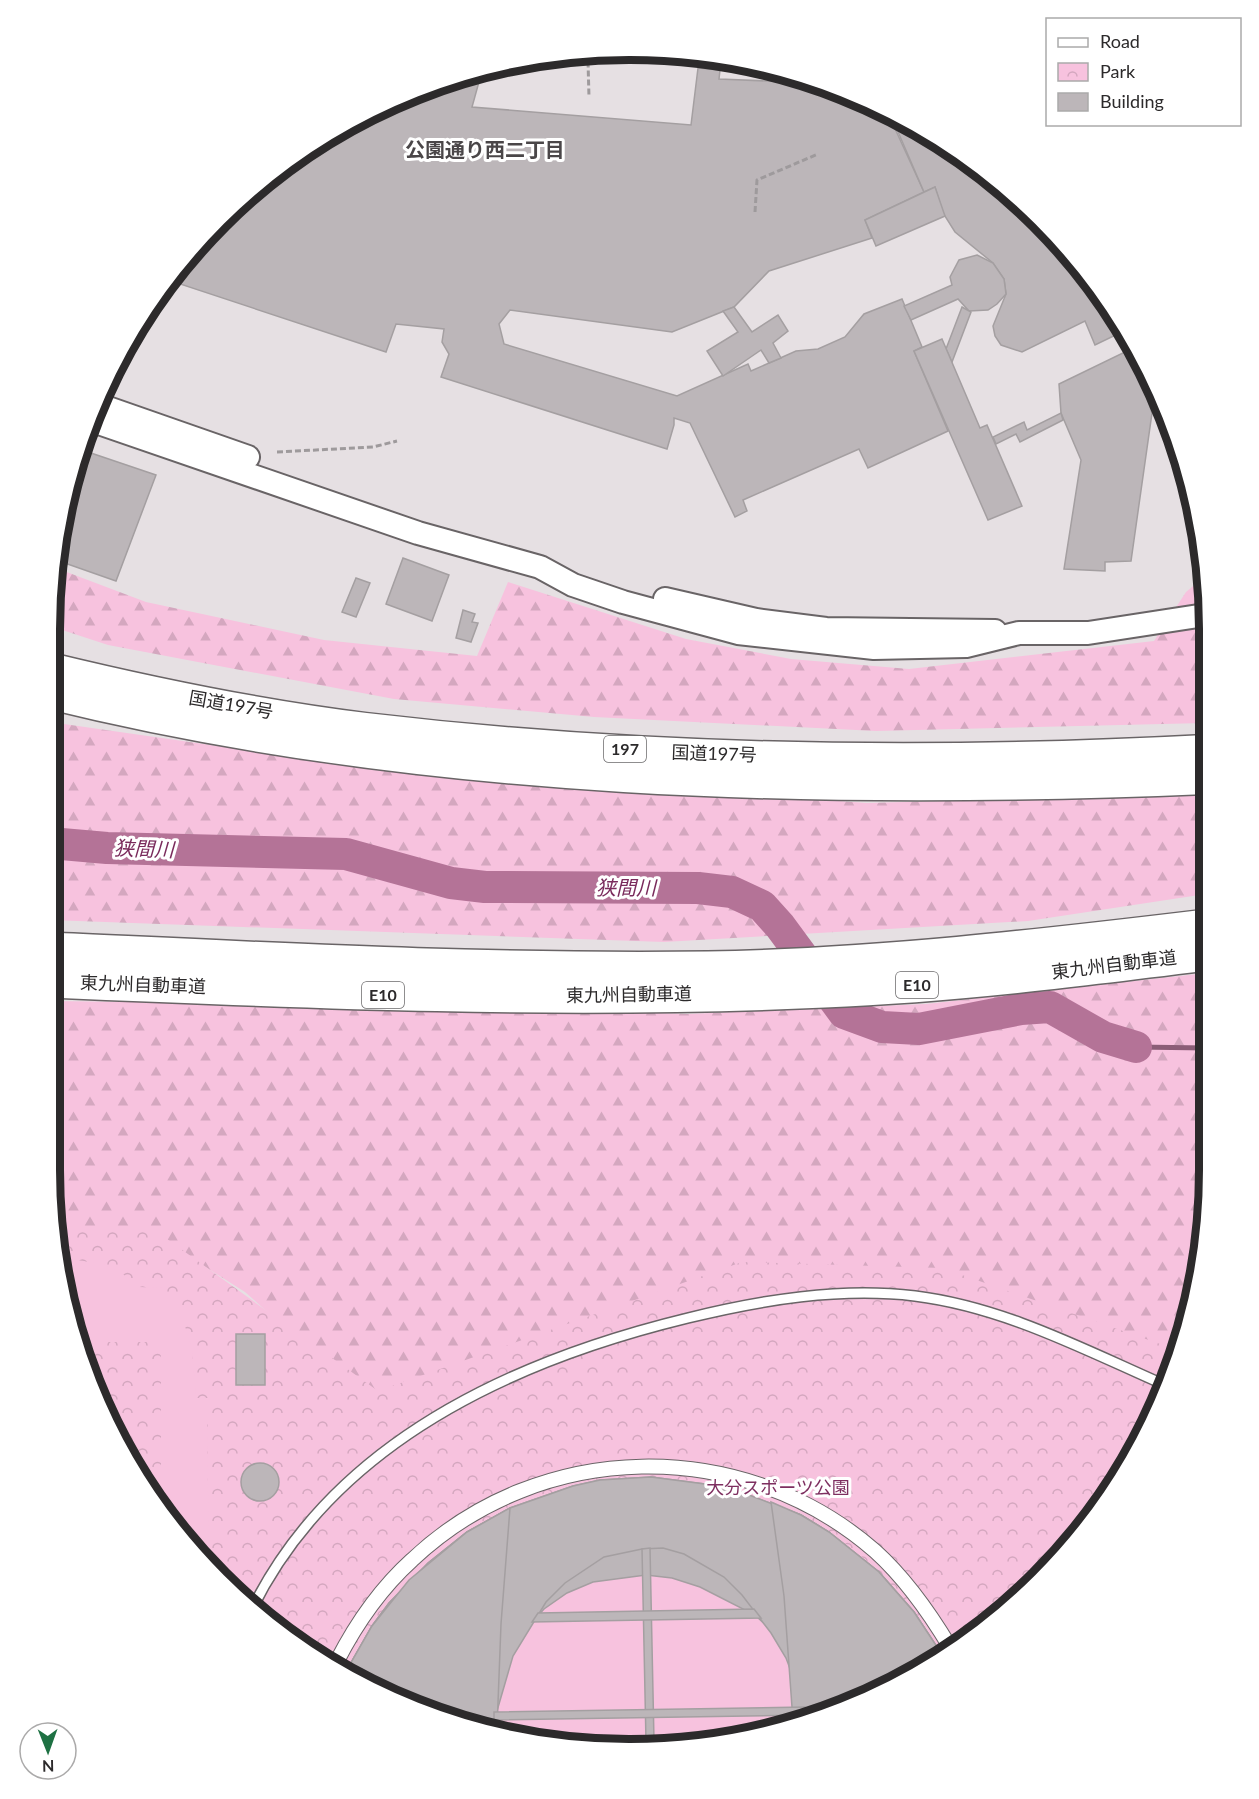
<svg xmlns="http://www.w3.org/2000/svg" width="1259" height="1799" font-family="Lato,'Noto Sans JP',sans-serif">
<defs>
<pattern id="forest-firs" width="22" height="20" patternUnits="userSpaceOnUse" patternTransform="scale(1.5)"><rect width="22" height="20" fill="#f7c2de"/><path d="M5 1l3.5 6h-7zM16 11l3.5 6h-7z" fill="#d4a7bf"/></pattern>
<pattern id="park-crowns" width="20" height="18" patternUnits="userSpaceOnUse" patternTransform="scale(1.5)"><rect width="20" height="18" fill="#f7c2de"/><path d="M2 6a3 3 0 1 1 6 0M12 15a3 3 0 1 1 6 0" fill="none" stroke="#d4a7bf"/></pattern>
</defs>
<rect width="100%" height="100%" fill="#e6e0e3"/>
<g fill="url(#forest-firs)">
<path d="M56 568 146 602 324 640 477 656 508 582 686 639 791 659 909 669 1154 641 1186 592 1205 576V723L876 731 594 717 394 699 108 645 50 626Z"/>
<path d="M50 722 384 770 867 803 1206 794V894L1028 921 664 942 50 920Z"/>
<path d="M1207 973 1208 1207 1190 1319 1173 1364 381 1414 245 1292 180 1251 57 1229 50 1169V1001L380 1005 688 1014 926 1004Z"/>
</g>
<path fill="url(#park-crowns)" d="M57 1226 156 1231 378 1391 742 1262 942 1268 1166 1346 1177 1354 1150 1426 1090 1522 1012 1605 886 1690 742 1738 554 1745 407 1705 247 1606 147 1491 69 1320Z"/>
<g fill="#f7c2de">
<path d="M61 1257 105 1265 119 1271 139 1287 162 1288 184 1323 192 1349 196 1398H212V1424H207L209 1562 161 1508V1356L154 1342H79L69 1320Z"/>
<path d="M651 1477C780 1486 874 1540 941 1653L886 1690 742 1738 554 1745 407 1705 348 1668C408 1550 518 1481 651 1477Z"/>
</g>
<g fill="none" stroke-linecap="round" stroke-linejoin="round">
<path stroke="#8b5d77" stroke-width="5" d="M1136 1047 1207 1048"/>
<path stroke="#b47397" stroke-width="32" d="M50 843 107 848 346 854 451 883 485 887 698 888 732 892 762 906 780 926 844 1013 882 1027 919 1029 1021 1009 1050 1007 1103 1037 1136 1047"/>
</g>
<g fill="#bcb6b9" stroke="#a49fa1" stroke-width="1.5">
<path d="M698 68 720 70 719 79 815 83 886 109 924 192 865 220 872 238 769 271 734 307 672 332 510 310 499 324 504 344 677 396 748 364 751 371 796 351 818 349 845 337 864 314 902 299 922 347 914 351 948 431 868 468 859 449 743 500 747 511 735 517 690 423 674 418V425L667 449 441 377 449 354 442 342 444 329 396 324 386 352 174 282 247 194 339 127 443 80 482 71 472 107 691 125Z"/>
<path d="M889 111 982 169 1065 247 1122 332 1095 345 1085 321 1022 352 1001 345 995 336 993 326 1006 294 1004 279 993 263 955 232 943 213 935 187 924 192Z"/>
<path d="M935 187 945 216 876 246 865 220Z"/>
<path d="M977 255 993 263 1004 279 1006 294 997 304 988 310 969 311 958 299 911 320 904 306 952 285 950 277 959 260Z"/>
<path d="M734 307 752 332 778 315 788 331 773 343 781 358 769 363 761 350 723 376 707 351 738 332 723 311Z"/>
<path d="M962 307 971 312 952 362 946 349Z"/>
<path d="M942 339 980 428 987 425 1022 506 988 520 914 351Z"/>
<path d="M1131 349 1152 413 1131 561 1105 562V571L1064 569 1081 460 1061 413 1059 384Z"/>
<path d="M1061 413 1063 420 1020 442 1016 434 996 444 993 437 1024 422 1027 430Z"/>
<path d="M85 451 156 475 116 581 56 560 61 516Z"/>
<path d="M403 558 449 575 432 621 386 604Z"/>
<path d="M356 578 370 583 356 617 342 612Z"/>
<path d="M463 610 475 614 472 622 478 623 471 642 456 638Z"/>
<rect x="236" y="1334" width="29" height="51"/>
<circle cx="260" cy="1482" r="19"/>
<path d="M651 1477 728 1487 801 1515 829 1532 879 1572 914 1612 941 1653 886 1690 806 1717 802 1692 786 1652 771 1630 755 1615 700 1587 672 1578 646 1575 593 1582 567 1593 544 1609 521 1635 507 1657 498 1687 493 1728 407 1705 348 1668 372 1626 389 1603 428 1563 467 1532 510 1508 573 1486 600 1480Z"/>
<path d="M651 1477 728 1487 801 1515 829 1532 879 1572 914 1612 941 1653 886 1690 808 1716 786 1658 771 1633 742 1595 724 1577 684 1554 663 1548 642 1549 604 1557 565 1583 546 1602 513 1656 492 1728 407 1705 348 1668 372 1626 389 1603 428 1563 467 1532 510 1508 573 1486 600 1480Z"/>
<path d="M771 1502 801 1515 829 1532 879 1572 914 1612 941 1653 886 1690 793 1721 784 1596Z"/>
<path d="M510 1508 501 1624 497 1729 407 1705 348 1668 372 1626 409 1580 467 1532Z"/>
<path d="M650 1548 654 1741 646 1742 642 1549Z"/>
<path d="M754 1609 761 1618 532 1622 538 1613Z"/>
<path d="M805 1707 807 1715 494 1720V1712Z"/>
</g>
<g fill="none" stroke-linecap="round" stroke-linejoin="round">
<defs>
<path id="service" d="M252 1609C335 1441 515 1360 688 1318 761 1300 840 1287 915 1296 1004 1307 1085 1350 1165 1385"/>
<path id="pedestrian" d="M337 1661C356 1624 381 1588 412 1560 540 1439 742 1435 875 1551 905 1578 929 1612 950 1647"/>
<g id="tertiary">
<path d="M102 406 248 457"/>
<path d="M96 422 418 533 540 567 573 585 623 602 738 633 874 648 966 646 1019 633H1088L1205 615"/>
<path d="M665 599 756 620 826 629 995 631"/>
</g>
<g id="trunk">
<path d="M50 668C153 693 260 715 365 728 644 761 926 765 1206 750"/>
<path d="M50 694C423 786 823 795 1206 779"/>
</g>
<g id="motorway">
<path d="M50 949C269 959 488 971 708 968 875 965 1041 946 1207 926"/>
<path d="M50 981C308 992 566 1003 824 991 952 986 1080 970 1207 954"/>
</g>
</defs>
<use href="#service" stroke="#696466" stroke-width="12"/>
<use href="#pedestrian" stroke="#696466" stroke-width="16"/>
<use href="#tertiary" stroke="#696466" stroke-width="26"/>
<use href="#trunk" stroke="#696466" stroke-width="33"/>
<use href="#motorway" stroke="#696466" stroke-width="36"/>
<g stroke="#9e9a9c" stroke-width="3" stroke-dasharray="6 3" stroke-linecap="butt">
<path d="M585 53 588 61 589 97"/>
<path d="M755 212 757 180 818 154"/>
<path d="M277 452 373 447 397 441"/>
</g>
<use href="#service" stroke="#fff" stroke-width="9"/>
<use href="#pedestrian" stroke="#fff" stroke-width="14"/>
<use href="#tertiary" stroke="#fff" stroke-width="22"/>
<use href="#trunk" stroke="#fff" stroke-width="30"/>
<use href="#motorway" stroke="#fff" stroke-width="33"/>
</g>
<g text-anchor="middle" stroke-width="6" stroke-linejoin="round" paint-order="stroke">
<g fill="#fff" stroke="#6b6a6b" stroke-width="1.5">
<rect x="604" y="736" width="42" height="26" rx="4.5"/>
<rect x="896" y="972" width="42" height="26" rx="4.5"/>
<rect x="362" y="982" width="42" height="26" rx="4.5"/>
</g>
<g font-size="16" font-weight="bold" fill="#2c2a2b">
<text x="625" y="755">197</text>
<text x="917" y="991">E10</text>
<text x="383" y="1001">E10</text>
</g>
<g font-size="18" fill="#2c2a2b" stroke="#fff">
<text transform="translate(231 705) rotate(10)" y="6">国道197号</text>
<text transform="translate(714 754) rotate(2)" y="6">国道197号</text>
<text transform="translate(1114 965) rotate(-7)" y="6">東九州自動車道</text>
<text transform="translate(143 985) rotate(2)" y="6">東九州自動車道</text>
<text transform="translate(629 995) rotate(-1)" y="6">東九州自動車道</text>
</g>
<g font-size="18" fill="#7e2f60" stroke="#fff">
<text x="778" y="1494">大分スポーツ公園</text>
</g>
<g font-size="20" font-weight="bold" fill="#4a4648" stroke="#fff">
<text x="485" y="157">公園通り西二丁目</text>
</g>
<g font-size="20" font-style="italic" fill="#7a2b5c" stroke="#fff">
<text transform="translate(144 849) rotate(2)" y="7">狭間川</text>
<text x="626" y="895">狭間川</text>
</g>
</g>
<path d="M0 0H1259V1799H0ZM629 60H630A569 569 0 0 1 1199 629V1170A569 569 0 0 1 630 1739H629A569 569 0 0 1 60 1170V629A569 569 0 0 1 629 60Z" fill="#fff" fill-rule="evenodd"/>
<path fill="none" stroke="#2c2a2b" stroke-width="8" d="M629 60H630A569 569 0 0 1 1199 629V1170A569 569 0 0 1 630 1739H629A569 569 0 0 1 60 1170V629A569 569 0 0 1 629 60Z"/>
<rect x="1046" y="18" width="195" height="108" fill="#ffffff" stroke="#abaaaa" stroke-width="1.5"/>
<rect x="1058" y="38" width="30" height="9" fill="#ffffff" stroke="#abaaaa" stroke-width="1.5"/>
<text x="1100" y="48" font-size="18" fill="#2c2a2b">Road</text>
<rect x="1058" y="63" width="30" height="18" fill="url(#park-crowns)" stroke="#abaaaa" stroke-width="1.5"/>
<text x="1100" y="78" font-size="18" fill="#2c2a2b">Park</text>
<rect x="1058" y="93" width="30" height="18" fill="#bcb6b9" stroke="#abaaaa" stroke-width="1.5"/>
<text x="1100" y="108" font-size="18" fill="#2c2a2b">Building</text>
<g transform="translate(48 1751) rotate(179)"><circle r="28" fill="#ffffff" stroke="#abaaaa" stroke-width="1.5"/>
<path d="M0-4.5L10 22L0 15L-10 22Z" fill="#1e7143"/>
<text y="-9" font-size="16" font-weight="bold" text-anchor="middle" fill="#2c2a2b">N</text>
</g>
</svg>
